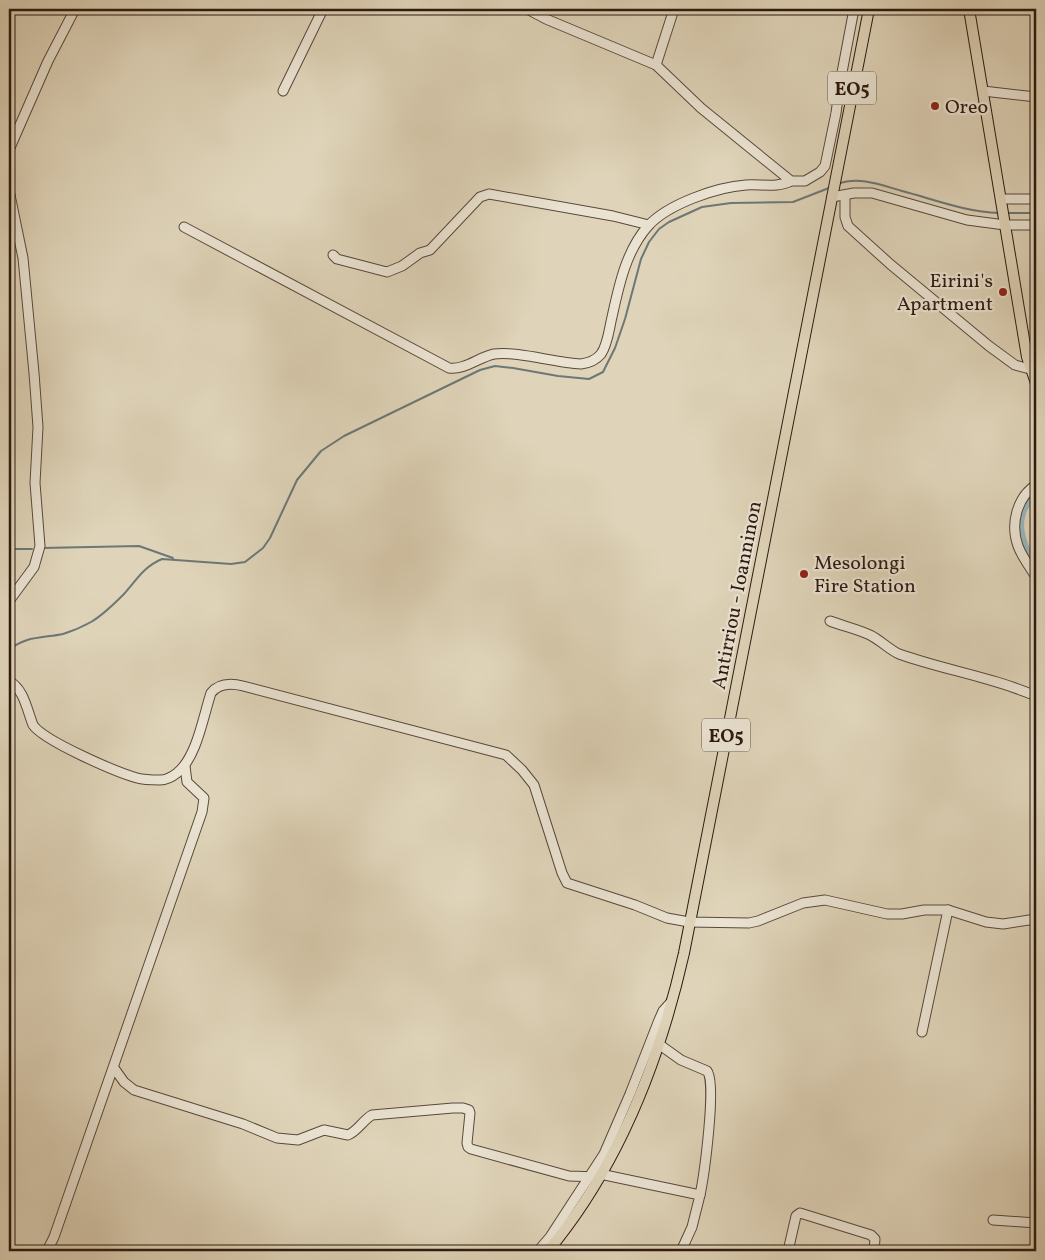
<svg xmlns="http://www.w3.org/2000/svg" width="1045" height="1260" font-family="Vollkorn,serif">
<rect width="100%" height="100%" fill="#dfd4b9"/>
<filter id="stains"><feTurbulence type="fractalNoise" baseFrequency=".004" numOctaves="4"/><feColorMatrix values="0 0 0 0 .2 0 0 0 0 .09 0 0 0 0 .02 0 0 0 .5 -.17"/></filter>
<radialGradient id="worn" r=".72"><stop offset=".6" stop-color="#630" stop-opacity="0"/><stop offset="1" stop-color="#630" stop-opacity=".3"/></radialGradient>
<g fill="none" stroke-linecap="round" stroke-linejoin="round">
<g stroke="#6d7776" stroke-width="2">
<path d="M838 184C859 176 881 185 902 191 933 199 966 212 999 213"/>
<path d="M1006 213H1036"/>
<path d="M42 548 139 546 173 558"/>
<path d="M9 549H32"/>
<path d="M9 651C22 636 45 638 63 634 73 631 82 627 91 622 103 615 113 605 123 595 136 581 143 567 162 559L231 564 245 562 263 548 270 538 297 480 321 451 344 436 480 370 495 366 513 368 558 376 589 379 603 372 615 348 625 319 641 259 649 242 659 229 669 222 702 207 731 203 793 202 829 188"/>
</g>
<path stroke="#98b5ba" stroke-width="6" d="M1036 494C1011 517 1022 542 1036 567"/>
<defs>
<g id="minor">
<path d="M527 9 546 19 656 65 701 108 791 181H805L820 172 825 166 836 113 840 83 854 9"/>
<path d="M656 65 674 9"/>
<path d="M283 91 323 9"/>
<path d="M983 91 1036 97"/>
<path d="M9 150 48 61 75 9"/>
<path d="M9 190 23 258 34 373 38 427 35 483 40 546 34 567 9 601"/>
<path d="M845 195V217L848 226 890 264 989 346 1015 365 1030 369"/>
<path d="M832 197 854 193H872L967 220 1005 225H1036"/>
<path d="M1001 199H1036"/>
<path d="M184 227 449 368C465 370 479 357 494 354 518 351 555 363 581 364 589 363 596 360 601 354 608 344 609 329 612 317 619 285 626 251 648 226 668 204 717 187 746 185 761 184 778 188 791 181"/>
<path d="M333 255 337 259 387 272 402 266 420 253 430 250 480 197 489 194 613 216 649 225"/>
<path d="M1036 485C1017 497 1010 524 1018 546 1022 557 1030 567 1036 577"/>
<path d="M830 621C843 626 857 629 870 635 880 640 890 650 899 654 944 670 992 677 1036 696"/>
<path d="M9 681C24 689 27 710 33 725 44 741 116 772 137 778 144 780 152 780 160 780 167 780 172 777 177 773 197 757 203 717 211 693 219 683 231 683 243 686L506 755 522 770 534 785 562 873 567 883 635 905 667 918 689 922 749 923 758 921 803 903 825 900 887 914H902L924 910H948L986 922 1003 924 1036 919"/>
<path d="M922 1032 948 910"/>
<path d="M660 1045 681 1060 707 1071C717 1082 704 1176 700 1195"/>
<path d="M114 1068 124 1082 134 1090 243 1124 277 1138 298 1140 324 1130 348 1135C358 1131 363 1120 372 1115L453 1108H463L469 1110 470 1113 467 1143 468 1147 471 1149 569 1176 599 1177"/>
<path d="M600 1174 700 1195 692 1227 681 1251"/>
<path d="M993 1220 1036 1223"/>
<path d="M47 1251 54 1237 202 812 204 798 187 782 185 766"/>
<path d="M538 1251 550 1237 604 1154 630 1094 659 1020 663 1011 672 1001"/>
<path d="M788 1251 796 1216 800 1213 871 1235 875 1239 874 1251"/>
</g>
<g id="major">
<path d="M969 9 1027 357 1036 383"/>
<path d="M548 1251C619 1166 660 1059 684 953L869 9"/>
</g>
</defs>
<use href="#minor" stroke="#5a483b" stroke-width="11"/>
<use href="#major" stroke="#2d1911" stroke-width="12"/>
<use href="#minor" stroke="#eae3d2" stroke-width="9"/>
<use href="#major" stroke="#dfd4b9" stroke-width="10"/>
</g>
<g fill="#8f2418" stroke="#eae3d2" stroke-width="2">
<circle cx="935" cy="106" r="5"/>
<circle cx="1003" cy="292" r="5"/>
<circle cx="804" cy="574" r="5"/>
</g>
<g text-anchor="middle" stroke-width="4.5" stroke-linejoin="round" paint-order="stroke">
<g fill="#eae3d2" stroke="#66564b" stroke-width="1">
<rect x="828" y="71.5" width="48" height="33" rx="4"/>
<rect x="702" y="718.5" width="48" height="33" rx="4"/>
</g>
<g font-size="19" font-weight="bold" fill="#2d1911">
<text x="852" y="95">ΕΟ5</text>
<text x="726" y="742">ΕΟ5</text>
</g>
<g font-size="20" fill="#2d1911" stroke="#eae3d2" text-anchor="start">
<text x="945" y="113">Oreo</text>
<text x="993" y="287" text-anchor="end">Eirini's<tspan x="993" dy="23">Apartment</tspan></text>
<text x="814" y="569">Mesolongi<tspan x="814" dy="23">Fire Station</tspan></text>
</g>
<g font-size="20" fill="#2d1911" stroke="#eae3d2">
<text transform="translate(736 595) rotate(-79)" y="7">Antirriou - Ioanninon</text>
</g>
</g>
<rect width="1045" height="1260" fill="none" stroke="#dfd4b9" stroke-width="30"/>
<rect x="10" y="10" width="1025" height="1240" fill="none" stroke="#2d1911" stroke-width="2.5"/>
<rect x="15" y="15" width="1015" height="1230" fill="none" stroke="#2d1911"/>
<rect width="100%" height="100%" filter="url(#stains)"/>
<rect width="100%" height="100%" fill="url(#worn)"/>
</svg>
